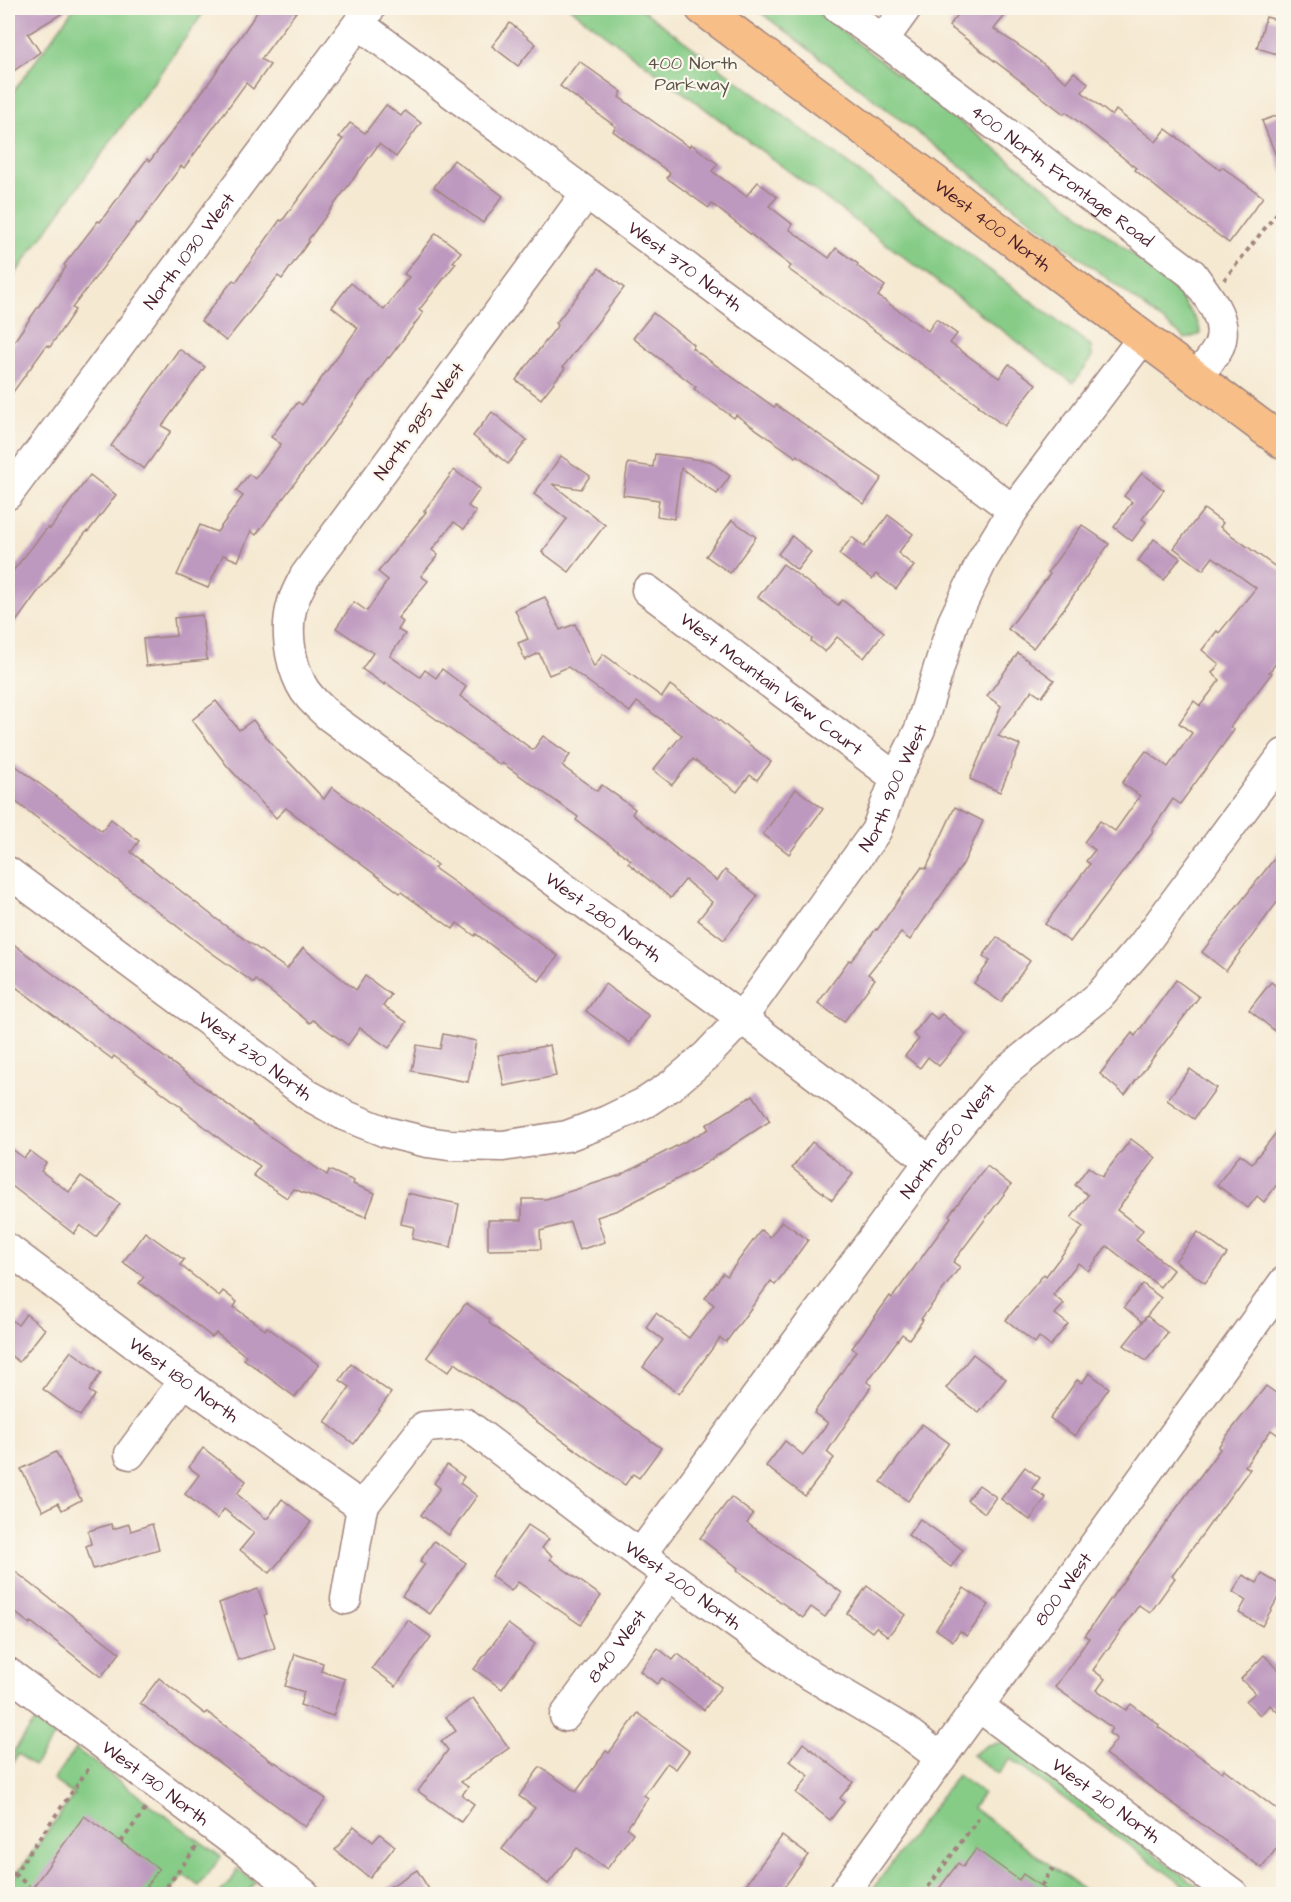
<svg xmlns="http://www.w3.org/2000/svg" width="1291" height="1902" font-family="'Architects Daughter',sans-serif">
<rect width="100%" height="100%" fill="#fbf7ec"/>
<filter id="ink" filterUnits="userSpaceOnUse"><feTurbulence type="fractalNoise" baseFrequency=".0167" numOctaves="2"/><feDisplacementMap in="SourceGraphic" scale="12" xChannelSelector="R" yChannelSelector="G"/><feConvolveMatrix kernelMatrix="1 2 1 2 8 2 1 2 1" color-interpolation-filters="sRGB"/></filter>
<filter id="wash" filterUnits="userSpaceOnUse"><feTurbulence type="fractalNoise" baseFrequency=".008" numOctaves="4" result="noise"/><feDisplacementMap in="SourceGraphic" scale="24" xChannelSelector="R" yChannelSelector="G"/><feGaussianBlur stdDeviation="1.35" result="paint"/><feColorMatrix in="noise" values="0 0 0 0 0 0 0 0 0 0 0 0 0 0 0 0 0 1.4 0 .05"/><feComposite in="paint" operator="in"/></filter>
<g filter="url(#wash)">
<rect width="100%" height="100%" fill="#f5e9d2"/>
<g fill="#86cc87" stroke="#687659" stroke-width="1.5">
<path d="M74 8H207L8 284V99Z"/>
<path d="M570 8H640L1091 346 1092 358 1073 383Z"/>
<path d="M755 8H812L1171 284 1198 323 1201 334 1186 339Z"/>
<path d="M36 1720 56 1734 34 1766 18 1754 8 1769V1759Z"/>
<path d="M1004 1742 1208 1894H1196L1010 1759 998 1774 972 1755 987 1745Z"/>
<path d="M76 1749 221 1857 199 1886 183 1875 169 1894H8V1886L74 1795 53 1780Z"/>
<path d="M957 1775 983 1793 973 1808 1089 1894H869Z"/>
<path d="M237 1869 255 1882 246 1894H219L234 1877Z"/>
</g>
<g id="blocks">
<g fill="#be99bf">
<path d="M8 8H71L28 34 40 52 8 75Z"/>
<path d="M260 8H299L261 59 270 65 253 89 246 83 184 168 181 166 139 224 137 223 72 308 75 310 50 347 47 345 8 399V350L66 267 64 265 98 221 100 222 147 159 150 161 208 84Z"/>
<path d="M963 8H1011L994 29 1031 54 1066 82 1074 72 1088 83 1082 92 1112 116 1116 110 1156 142 1166 129 1220 170 1222 167 1263 197 1229 243 1188 213 1135 170 1136 168 1066 112 1064 114 949 26Z"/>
<path d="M1266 17 1284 22V56L1257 48Z"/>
<path d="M510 23 536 44 518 66 492 46Z"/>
<path d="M579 61 622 92 619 97 689 147 691 144 718 164 712 171 746 196 758 182 777 197 769 206 792 224 789 229 829 258 836 248 858 264 857 266 885 286 878 296 928 331 936 319 957 334 950 343 999 378 1009 364 1036 384 1004 426 978 406 979 405 788 269 791 266 712 204 709 208 667 178 670 173 613 131 616 127 560 86Z"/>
<path d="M386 105 401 116 405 111 421 123 396 157 379 144 308 240 309 241 282 279 278 276 226 341 201 321 233 280 236 282 280 220 282 221 343 139 339 137 350 123 365 133Z"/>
<path d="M1284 113V173H1283L1262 121Z"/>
<path d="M454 160 503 196 483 223 434 187Z"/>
<path d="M436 233 461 252 453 262 456 263 419 310 423 313 389 358 388 357 256 535 251 531 238 561 223 555 208 588 177 575 200 525 217 532 243 496 236 491 249 474 255 479 281 444 271 437 298 402 302 405 358 328 332 307 351 283 384 310 409 277 404 274Z"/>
<path d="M599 268 624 288 563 367 565 368 541 399 516 380 558 325 556 323Z"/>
<path d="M653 313 694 345 692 348 774 407 776 405 882 478 864 504 797 455 796 457 736 415 734 418 694 389 696 387 633 338Z"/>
<path d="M179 349 205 367 162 426 171 431 144 469 111 446Z"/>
<path d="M492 412 527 440 508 464 473 436Z"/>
<path d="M655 454 710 461 730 476 717 494 681 468 674 519 657 516 659 500 623 495 628 463 653 467Z"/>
<path d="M561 456 590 476 581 489 552 484 605 525 569 572 542 552 567 519 534 494Z"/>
<path d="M454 470 480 489 468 506 476 512 464 529 454 522 432 550 438 555 421 576 428 581 398 618 403 622 398 630 405 634 390 656 420 677 425 670 436 678 442 669 466 687 460 696 533 750 543 736 570 755 562 766 597 791 602 785 635 809 632 814 717 881 725 870 758 896 724 940 698 920 712 902 685 880 671 898 628 863 631 860 576 820 578 817 502 763 500 765 386 683 385 685 362 669 373 653 336 628 354 602 367 611 388 580 378 572 426 512 424 511Z"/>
<path d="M1142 473 1164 490 1142 519 1146 522 1132 541 1114 527 1132 502 1124 496Z"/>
<path d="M90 475 116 495 88 532 87 531 36 594 8 633V577L48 527 50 529Z"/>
<path d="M1204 509 1223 523 1220 527 1284 573V654L1269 672 1272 673 1230 727 1234 730 1180 804 1173 799 1152 830 1154 831 1070 942 1045 924 1090 864 1086 861 1095 850 1084 842 1100 821 1115 831 1140 796 1122 783 1146 751 1168 767 1192 733 1179 723 1194 701 1200 706 1220 680 1212 673 1219 664 1202 650 1217 631 1219 633 1256 588 1213 557 1203 570 1174 548Z"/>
<path d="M888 515 913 534 898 553 914 566 896 589 876 574 872 579 839 554 852 537 864 547Z"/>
<path d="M732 520 756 537 730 573 706 556Z"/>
<path d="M1082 525 1109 544 1066 606 1033 648 1008 629 1050 574 1048 572Z"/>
<path d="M792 536 811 552 797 570 778 554Z"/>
<path d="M1154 539 1180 558 1164 580 1138 561Z"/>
<path d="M783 564 838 605 842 600 884 632 864 658 837 637 825 652 811 641 812 639 758 597Z"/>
<path d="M545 597 560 630 575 624 594 667 603 654 662 697 670 685 715 717 771 762 757 780 750 775 737 792 693 759 672 785 653 770 682 735 637 702 630 712 568 667 549 675 539 653 525 660 518 643 528 639 515 610Z"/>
<path d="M202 615 207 660 146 666 143 639 176 636 174 618Z"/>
<path d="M1018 653 1054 680 1042 697 1032 690 998 736 1020 745 1000 792 970 779 1001 706 987 696Z"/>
<path d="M216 701 239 730 253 720 271 743 324 799 332 787 437 865 434 868 558 956 539 981 476 934 475 936 457 923 453 929 401 892 400 893 286 808 276 818 228 767 192 720Z"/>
<path d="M8 760 102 831 111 819 139 841 131 852 223 924 287 969 303 948 356 990 365 976 391 995 383 1006 407 1022 389 1048 360 1028 348 1045 313 1020 310 1023 256 980 254 983 205 948 69 842 8 796Z"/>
<path d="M796 789 823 809 789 854 763 834Z"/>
<path d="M955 807 983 821 963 864 910 940 901 933 868 974 875 979 844 1022 818 1003 849 960 851 961 876 929 877 930 922 867 926 869Z"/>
<path d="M1284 846V893L1226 971 1202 952Z"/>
<path d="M997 937 1030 961 1001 1002 974 983 990 961 983 956Z"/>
<path d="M8 940 268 1135 327 1175 329 1170 354 1181 353 1184 375 1193 366 1217 294 1189 287 1198 253 1175 260 1166 224 1142 182 1109 183 1108 114 1056 112 1059 8 981Z"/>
<path d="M1176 980 1199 997 1125 1095 1100 1074 1132 1033 1135 1036Z"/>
<path d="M1271 982 1284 992V1021L1275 1031 1249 1010Z"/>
<path d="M605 984 649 1016 630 1043 586 1011Z"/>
<path d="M930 1013 937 1019 942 1014 966 1034 939 1066 928 1057 920 1068 905 1056 919 1039 913 1034Z"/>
<path d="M443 1034 476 1041 468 1082 412 1071 417 1045 440 1049Z"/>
<path d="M550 1045 556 1076 504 1086 498 1055Z"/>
<path d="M1190 1069 1216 1088 1194 1119 1167 1100Z"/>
<path d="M753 1095 770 1121 698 1168 618 1210 597 1217 605 1242 579 1250 570 1222 540 1231 541 1249 488 1250V1220H522V1199H546L621 1175 709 1129 706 1125Z"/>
<path d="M1284 1123V1175L1264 1202 1257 1196 1248 1208 1217 1185 1240 1154 1252 1163Z"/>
<path d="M1131 1139 1156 1158 1117 1210 1143 1230 1136 1240 1173 1270 1160 1287 1107 1246 1088 1271 1078 1263 1053 1295 1064 1304 1055 1314 1068 1324 1050 1346 1039 1337 1035 1343 1006 1320 1044 1274 1046 1276 1083 1227 1071 1218 1088 1195 1075 1185 1088 1167 1102 1177Z"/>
<path d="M812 1142 853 1174 832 1200 792 1168Z"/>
<path d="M8 1146 24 1158 30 1151 46 1163 41 1171 69 1192 81 1176 120 1204 96 1237 80 1225 74 1234 8 1183Z"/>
<path d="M987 1166 1011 1185 953 1262 960 1267 921 1319 923 1320 909 1339 902 1334 867 1382 872 1385 827 1452 834 1458 805 1496 766 1466 785 1441 803 1455 828 1423 814 1413 856 1351 852 1348 890 1296 892 1298 951 1217 949 1215Z"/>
<path d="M407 1193 459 1204 451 1247 412 1239 414 1227 401 1224Z"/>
<path d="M782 1221 808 1240 775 1285 771 1281 726 1342 720 1338 679 1394 643 1367 663 1340 646 1327 656 1313 689 1338 714 1305 705 1298 723 1273 727 1276 761 1230 770 1237Z"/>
<path d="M145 1232 184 1260 180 1265 219 1296 223 1291 237 1302 234 1307 265 1330 267 1327 319 1365 295 1397 244 1359 246 1356 216 1333 212 1337 158 1295 157 1296 139 1283 144 1277 123 1262Z"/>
<path d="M1198 1232 1227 1254 1205 1283 1175 1261Z"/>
<path d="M1143 1284 1161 1298 1142 1322 1124 1307Z"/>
<path d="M466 1303 490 1320 489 1323 661 1448 639 1478 633 1474 625 1485 455 1363 448 1372 427 1357Z"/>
<path d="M26 1314 45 1329 19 1362 8 1353V1317L18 1325Z"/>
<path d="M1147 1316 1168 1333 1146 1361 1124 1345Z"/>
<path d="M71 1351 101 1373 89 1391 95 1395 80 1416 43 1389Z"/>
<path d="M973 1354 1006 1379 979 1413 946 1388Z"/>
<path d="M351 1364 391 1393 354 1444 325 1422 350 1387 340 1380Z"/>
<path d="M1089 1373 1109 1388 1075 1436 1050 1418 1077 1380 1082 1383Z"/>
<path d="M1266 1386 1284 1399V1439L1271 1430 1245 1466 1250 1469 1172 1576 1175 1578 1150 1613 1139 1605 1093 1670 1105 1679 1097 1690 1126 1710 1131 1704 1159 1725 1158 1727 1222 1772 1224 1769 1284 1815V1838L1262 1868 1105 1754 1117 1739 1109 1733 1112 1728 1055 1687 1089 1638 1085 1636 1116 1591 1220 1449 1218 1447Z"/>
<path d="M922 1424 949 1443 908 1501 881 1482Z"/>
<path d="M203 1448 246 1481 237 1494 265 1518H268L282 1499 311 1522 270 1573 240 1550 254 1533 224 1509 217 1519 185 1494 199 1475 189 1467Z"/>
<path d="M56 1452 81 1500 62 1510 58 1503 43 1511 21 1469Z"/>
<path d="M447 1465 464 1477 460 1483 477 1496 449 1535 421 1515 440 1488 434 1483Z"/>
<path d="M1025 1467 1040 1478 1032 1488 1046 1498 1030 1520 1001 1499Z"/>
<path d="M979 1485 996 1497 985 1513 967 1500Z"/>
<path d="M731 1497 753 1514 747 1523 842 1593 825 1617 811 1607 803 1618 737 1570 738 1568 700 1538Z"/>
<path d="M920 1519 963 1550 951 1567 908 1535Z"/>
<path d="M111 1524 113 1529 129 1524 131 1531 152 1524 159 1549 93 1569 86 1546 91 1544 88 1531Z"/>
<path d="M528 1525 549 1539 542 1548 552 1556 550 1559 601 1596 581 1625 518 1582 511 1591 491 1576Z"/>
<path d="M434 1541 466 1563 430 1614 402 1596 425 1564 420 1561Z"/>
<path d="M8 1566 120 1653 101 1677 31 1622 30 1624 8 1607Z"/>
<path d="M1262 1574 1284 1587 1262 1626 1239 1613 1246 1600 1233 1592 1243 1575 1257 1583Z"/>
<path d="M867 1586 905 1615 888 1636 876 1627 872 1632 847 1613Z"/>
<path d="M964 1588 989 1605 967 1636 960 1631 953 1641 936 1629Z"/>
<path d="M258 1589 267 1614 264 1615 275 1648 238 1660 219 1603Z"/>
<path d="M408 1620 431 1637 396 1686 372 1668Z"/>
<path d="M508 1624 535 1644 502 1689 474 1669Z"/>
<path d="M658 1648 673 1660 678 1654 721 1687 704 1710 662 1678 657 1684 640 1671Z"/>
<path d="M295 1654 323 1663 321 1671 345 1679 333 1716 300 1705 304 1692 285 1686Z"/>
<path d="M1264 1655 1284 1675V1718L1270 1705 1260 1715 1246 1701 1255 1693 1241 1679Z"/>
<path d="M159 1678 205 1714 207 1712 274 1763 275 1762 326 1799 305 1827 140 1703Z"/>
<path d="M473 1698 509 1748 461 1782 468 1787 462 1795 474 1804 461 1822 418 1791 448 1750 441 1741 456 1731 446 1717Z"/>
<path d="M638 1713 689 1751 676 1769 667 1763 644 1795 648 1798 627 1828 633 1833 607 1869 577 1848 548 1884 502 1849 535 1808 519 1796 540 1767 576 1792 606 1751 609 1753Z"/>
<path d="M803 1743 853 1782 840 1798 844 1802 830 1820 796 1793 809 1776 790 1761Z"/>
<path d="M84 1816 159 1869 141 1894H28Z"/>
<path d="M354 1826 373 1842 380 1834 395 1846 370 1878 335 1850Z"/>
<path d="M782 1836 808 1855 779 1894H739Z"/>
<path d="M976 1849 1019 1880 1023 1874 1052 1894H935L958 1863 963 1867Z"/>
<path d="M417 1870 432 1894H378Z"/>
</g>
</g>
</g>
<g filter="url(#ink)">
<use href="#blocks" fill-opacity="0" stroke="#a0847e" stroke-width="1.5"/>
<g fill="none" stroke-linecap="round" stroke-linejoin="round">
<defs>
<g id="minor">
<path id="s1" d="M838 8 883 40 1192 274C1206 294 1230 320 1219 346 1214 357 1204 367 1197 377"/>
<path id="s2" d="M359 24 1013 510"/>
<path d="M883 40 906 8"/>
<path id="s3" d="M586 194 305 576C301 584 296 593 293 602 285 627 289 660 301 684 307 697 319 706 329 716L721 1003 930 1161"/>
<path id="s4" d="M8 494 370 8"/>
<path id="s5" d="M647 590 896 778"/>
<path id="s6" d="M8 872 308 1095 346 1116 386 1132 427 1142 449 1145 503 1146 567 1136 607 1121 646 1102 673 1084 706 1056 741 1019 876 831 896 778 920 729 953 622 982 561 1013 510 1142 339"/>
<path id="s7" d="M8 1249 184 1381 362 1507"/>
<path d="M130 1454 184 1381"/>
<path id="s8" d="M640 1555 930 1161 998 1078 1099 996 1143 945 1284 754"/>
<path id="s9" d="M346 1599 362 1507 424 1427 466 1424 598 1524 797 1667 904 1730 941 1758"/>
<path id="s10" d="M8 1673 304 1894"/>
<path id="s11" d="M978 1706 1233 1894"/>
<path id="s12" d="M565 1716 669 1575"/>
<path id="s13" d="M843 1894 1284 1282"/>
</g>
<g id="major">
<path id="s14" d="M702 8 1284 443"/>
</g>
</defs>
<use href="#minor" stroke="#a0847e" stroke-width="33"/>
<use href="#major" stroke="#a0847e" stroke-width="36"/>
<g stroke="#a0847e" stroke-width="4" stroke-dasharray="4.5 4.5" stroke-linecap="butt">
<path d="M1224 280 1284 204"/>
<path d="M121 1842 147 1807"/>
<path d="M14 1874 29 1886"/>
<path d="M8 1883 91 1765"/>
<path d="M1041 1886 1053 1868"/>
<path d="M161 1894 198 1845"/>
<path d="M923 1894 981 1815"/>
</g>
<use href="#minor" stroke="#fff" stroke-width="30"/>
<use href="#major" stroke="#f7be88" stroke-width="33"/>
</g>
</g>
<g text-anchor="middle" stroke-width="4.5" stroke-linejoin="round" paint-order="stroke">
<g font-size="18" fill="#5c5347" stroke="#fbf7ec">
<text x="692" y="69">400 North<tspan x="692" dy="21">Parkway</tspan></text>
</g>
<g font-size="18" fill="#4a1f2b" stroke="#fbf7ec">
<text dy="6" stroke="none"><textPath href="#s1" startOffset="280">400 North Frontage Road</textPath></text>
<text dy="6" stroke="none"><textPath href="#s14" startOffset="363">West 400 North</textPath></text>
<text dy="6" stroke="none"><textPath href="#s4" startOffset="303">North 1030 West</textPath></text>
<text dy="6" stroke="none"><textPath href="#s2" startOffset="406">West 370 North</textPath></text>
<text transform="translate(419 421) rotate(-54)" y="6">North 985 West</text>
<text dy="6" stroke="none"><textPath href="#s5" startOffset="156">West Mountain View Court</textPath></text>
<text dy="6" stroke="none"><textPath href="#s6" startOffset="1134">North 900 West</textPath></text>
<text dy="6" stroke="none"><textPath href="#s3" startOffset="970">West 280 North</textPath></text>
<text dy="6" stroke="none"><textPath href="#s6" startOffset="308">West 230 North</textPath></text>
<text dy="6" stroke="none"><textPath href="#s8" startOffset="516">North 850 West</textPath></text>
<text dy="6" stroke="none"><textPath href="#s7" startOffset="219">West 180 North</textPath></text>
<text dy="6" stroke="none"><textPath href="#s9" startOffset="507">West 200 North</textPath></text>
<text dy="6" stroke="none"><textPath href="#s13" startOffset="376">800 West</textPath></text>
<text dy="6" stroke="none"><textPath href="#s12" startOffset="87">840 West</textPath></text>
<text dy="6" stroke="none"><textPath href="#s10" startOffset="184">West 130 North</textPath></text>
<text dy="6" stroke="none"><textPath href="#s11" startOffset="159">West 210 North</textPath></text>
</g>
</g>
<rect width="1291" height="1902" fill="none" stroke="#fbf7ec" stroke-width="30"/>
</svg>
